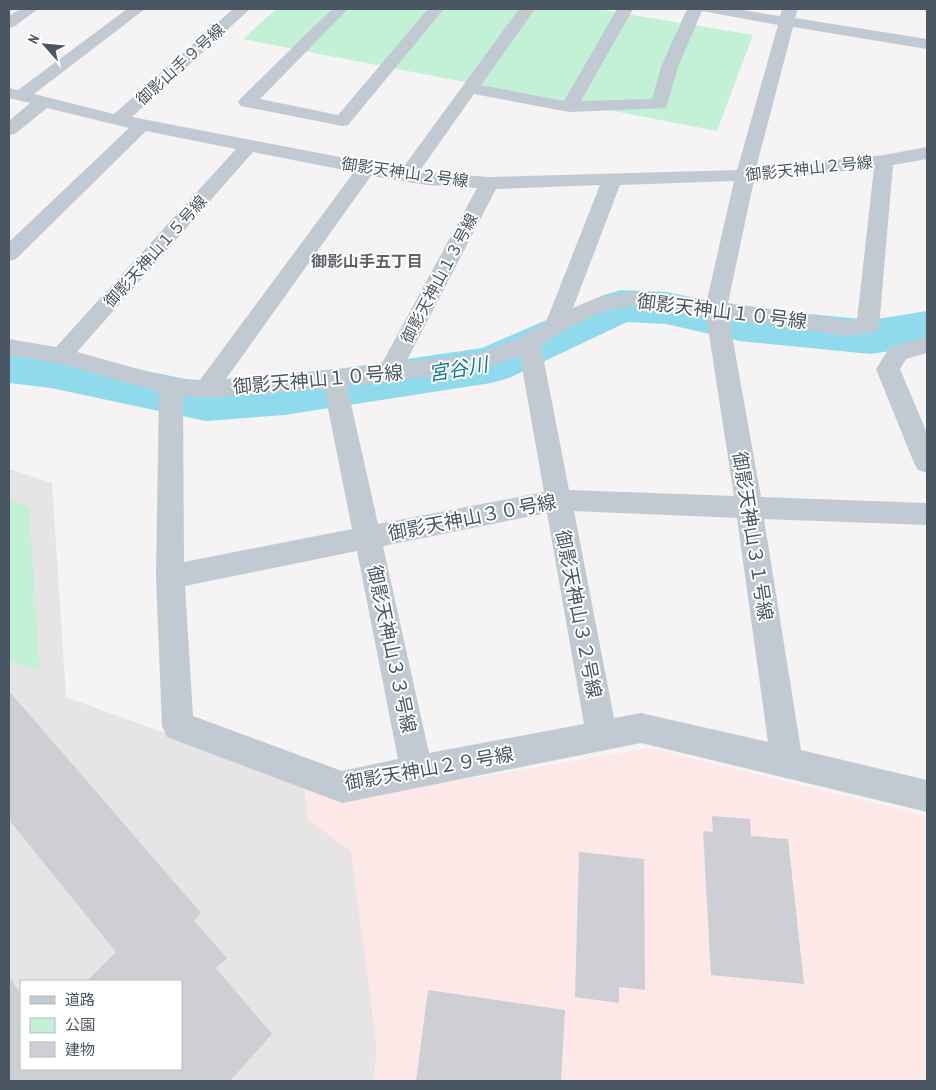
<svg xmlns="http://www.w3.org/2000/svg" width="936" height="1090" font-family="'PT Sans Narrow','Noto Sans JP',sans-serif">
<rect width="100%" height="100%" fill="#f5f3f3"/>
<path fill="#e6e4e5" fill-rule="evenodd" d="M9 469 52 483 66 697 304 784 308 820 351 850 377 1047 374 1081H9ZM21 981H181V1069H21Z"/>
<path fill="#fce8e6" d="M650 748 927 816V1081H374L377 1047 351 851 308 820 304 784 338 801Z"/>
<g fill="#c3f1d5">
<path d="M276 9H597L753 35 717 131 243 39Z"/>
<path d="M9 498 29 507 40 671 9 661Z"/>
</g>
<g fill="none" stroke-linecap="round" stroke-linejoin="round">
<path fill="#90daee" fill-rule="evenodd" d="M621 290 666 292 740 307 871 320 927 311V345L871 354 740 341 666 324 627 322 509 378 491 383 284 415 206 421 51 388 9 383V347L51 352 206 383 284 377 482 348 604 295Z"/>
</g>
<g fill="#cdcfd5">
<path d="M9 691 201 913 194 921 227 958 216 968 272 1034 230 1081H9V977L21 994V1069H181V981H87L116 952 9 820Z"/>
<path d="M712 816 750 819 751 836 788 839 804 984 711 975 703 831 713 832Z"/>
<path d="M579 852 644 859 645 990 619 987V1003L575 997Z"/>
<path d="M428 990 565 1010 561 1081H416Z"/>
</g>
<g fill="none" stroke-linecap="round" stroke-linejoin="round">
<g fill="#c1cad2" fill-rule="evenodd">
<path d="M20 9H38L15 26 9 28V16Z"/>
<path d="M127 9H145L34 94 114 114 233 9H250L132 117 402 169 519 9H535L481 85 564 101 617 9H633L581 101 652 99 661 67 687 9H736L780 16 782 9H798L795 18 927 39V49L793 27 756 168 884 155 927 147V159L893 165 879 327 876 332 846 336 729 318 761 497 927 503V525L764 519 801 750 927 780V812L641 743 342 803 167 737 162 726 156 577 159 392 61 364 9 355V339L56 347 236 149 146 131 16 259 9 261V242L129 128 47 108 15 134 9 135V121L30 103 9 98V88L18 90ZM702 11 778 25 737 170 489 177 419 172 474 94 569 112 666 108 678 67ZM253 152 354 172 200 380 171 378 77 352ZM874 168 857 320H846L728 303 754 180ZM371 176 427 185 477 188 381 365 226 379ZM734 181 707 300 640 291 599 297 573 308 620 185ZM600 185 546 322 521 337 478 354 406 362 496 189ZM640 305 706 315 734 496 569 490 541 346 563 331 604 311ZM520 356 544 492 378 524 347 386 481 370ZM324 388 352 529 184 562 183 396 206 398ZM574 511 737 518 768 742 641 713 614 718ZM547 513 584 724 429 753 383 546ZM357 551 398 759 342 771 193 716 185 586Z"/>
<path d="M332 9H348L260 99 338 115 428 9H444L348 125 342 126 241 106 238 102 241 98Z"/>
<path d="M927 337V353L906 359 900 369 927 433V473L918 470 914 463 876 369 890 347Z"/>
</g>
</g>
<g text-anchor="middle" stroke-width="4" stroke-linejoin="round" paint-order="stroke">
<g font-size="16" fill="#4a5661" stroke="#fff">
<text transform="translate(180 64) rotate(-42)" y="6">御影山手９号線</text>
<text transform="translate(809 168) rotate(-6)" y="6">御影天神山２号線</text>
<text transform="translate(405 172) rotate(8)" y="6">御影天神山２号線</text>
<text transform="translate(155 251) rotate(-48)" y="6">御影天神山１５号線</text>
<text transform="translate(439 278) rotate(-62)" y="6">御影天神山１３号線</text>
</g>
<g font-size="16" font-weight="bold" fill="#5f6368" stroke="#fff">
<text x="367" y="267">御影山手五丁目</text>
</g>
<g font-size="19" fill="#4a5661" stroke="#fff">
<text transform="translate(722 311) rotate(7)" y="7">御影天神山１０号線</text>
<text transform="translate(318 379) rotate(-5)" y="7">御影天神山１０号線</text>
<text transform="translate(472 517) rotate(-11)" y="7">御影天神山３０号線</text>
<text transform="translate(753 536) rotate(81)" y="7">御影天神山３１号線</text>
<text transform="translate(579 614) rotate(79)" y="7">御影天神山３２号線</text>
<text transform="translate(392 649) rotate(78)" y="7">御影天神山３３号線</text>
<text transform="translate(429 768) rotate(-10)" y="7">御影天神山２９号線</text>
</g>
<g font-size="20" font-style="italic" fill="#0c7c9b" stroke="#fff">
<text transform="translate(458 369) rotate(-10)" y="7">宮谷川</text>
</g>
</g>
<rect width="936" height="1090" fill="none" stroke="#4a5661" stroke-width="20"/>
<rect x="20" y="980" width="162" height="90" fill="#ffffff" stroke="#b7bbc0"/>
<rect x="30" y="996" width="25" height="8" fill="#c1cad2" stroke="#b7bbc0"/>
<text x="65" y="1005" font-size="15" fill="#4a5661">道路</text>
<rect x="30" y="1018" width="25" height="15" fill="#c3f1d5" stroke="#b7bbc0"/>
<text x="65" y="1030" font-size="15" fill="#4a5661">公園</text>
<rect x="30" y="1042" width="25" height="15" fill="#cdcfd5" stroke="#b7bbc0"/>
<text x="65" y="1055" font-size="15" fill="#4a5661">建物</text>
<g transform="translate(45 45) rotate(297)" stroke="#ffffff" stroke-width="4" paint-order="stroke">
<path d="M0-4L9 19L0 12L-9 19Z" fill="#4a5661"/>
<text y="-8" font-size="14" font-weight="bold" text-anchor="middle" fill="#4a5661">N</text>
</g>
</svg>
